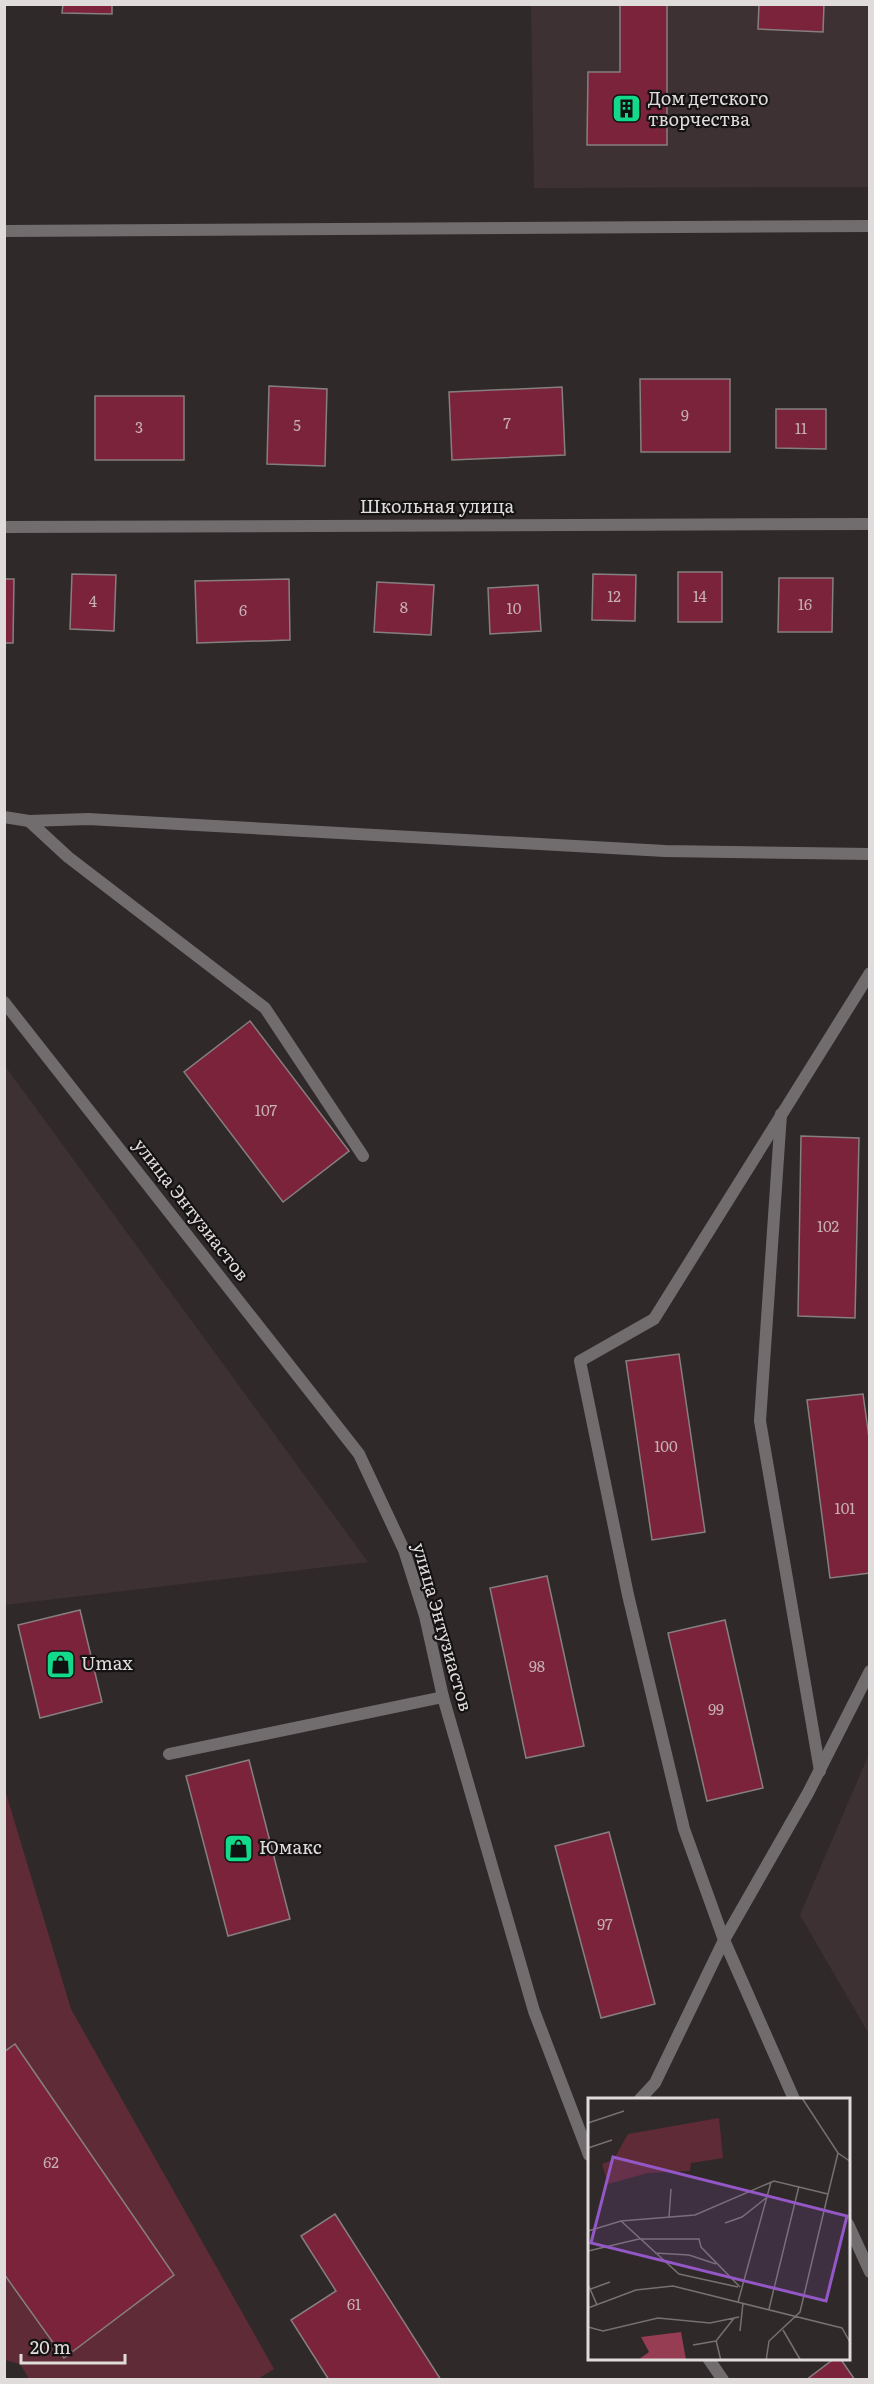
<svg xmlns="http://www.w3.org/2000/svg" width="874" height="2384" font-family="Literata,serif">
<rect width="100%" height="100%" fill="#2f292a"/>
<g fill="#3e3133">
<path d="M531 5H869V187L534 188Z"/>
<path d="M4 1066H5L368 1562 5 1605Z"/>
<path d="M869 1754V2034L800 1915Z"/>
</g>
<path fill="#5f2b36" d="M5 1790 71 2009 274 2369 256 2380H30L20 2364 5 2360Z"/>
<g fill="#7a233b" stroke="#867f80" stroke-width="1.5">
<path d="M63 4H112V14L62 13Z"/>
<path d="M620 4H667V145H587L588 72H620Z"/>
<path d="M759 4H824L823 32 758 29Z"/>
<path d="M640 379H730V452H641Z"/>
<path d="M269 386 327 389 325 466 267 464Z"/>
<path d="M562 387 565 455 452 460 449 392Z"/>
<rect x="95" y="396" width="89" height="64"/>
<path d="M776 409H826V449L776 448Z"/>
<rect x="678" y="572" width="44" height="50"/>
<path d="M72 574 116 575 114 631 70 629Z"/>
<path d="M593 574 636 575 635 621 592 620Z"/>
<path d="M779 578H833L832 632H778Z"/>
<path d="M4 579H14L13 643H4Z"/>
<path d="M289 579 290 640 197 643 195 581Z"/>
<path d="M377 582 434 585 431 635 374 632Z"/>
<path d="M538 585 541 631 490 634 488 588Z"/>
<path d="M250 1021 349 1151 283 1202 184 1072Z"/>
<path d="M801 1136 859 1138 855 1318 798 1316Z"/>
<path d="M679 1354 705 1532 652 1540 626 1361Z"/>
<path d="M863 1394 870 1445V1573L830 1578 807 1400Z"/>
<path d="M547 1576 584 1746 526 1758 490 1588Z"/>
<path d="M80 1610 102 1702 40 1718 18 1625Z"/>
<path d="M725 1620 763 1788 707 1801 668 1633Z"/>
<path d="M249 1760 290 1919 228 1936 186 1776Z"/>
<path d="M609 1832 655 2004 601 2018 555 1846Z"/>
<path d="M15 2044 174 2275 64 2358 4 2274V2052Z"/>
<path d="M335 2214 441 2380H329L291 2320 336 2291 301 2236Z"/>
<path d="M835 2358H840L855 2380H806Z"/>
</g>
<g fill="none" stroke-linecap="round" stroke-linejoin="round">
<g stroke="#716d6e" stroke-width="12">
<path d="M4 817 29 821 88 819 665 851 870 854"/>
<path d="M29 821 68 857 265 1008 363 1156"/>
<path d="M781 1114 760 1421 820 1771"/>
<path d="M169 1754 443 1697"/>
<path d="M640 2099 655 2083 724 1940 808 1793 870 1671"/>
<path d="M794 2099 724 1940 684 1829 628 1595 580 1361 654 1319 870 973"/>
<path d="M848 2224 870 2272"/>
</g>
<g stroke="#716d6e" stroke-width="12">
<path d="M4 231 870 226"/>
<path d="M4 527 870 524"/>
</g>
<g stroke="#716d6e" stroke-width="12">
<path d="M4 1002 359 1454 404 1550 425 1616 443 1697 534 2011 589 2155"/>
<path d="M708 2358 723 2380"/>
</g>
</g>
<defs>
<symbol id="building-square" viewBox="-11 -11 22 22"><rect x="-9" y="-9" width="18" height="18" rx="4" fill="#13d98a" stroke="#151213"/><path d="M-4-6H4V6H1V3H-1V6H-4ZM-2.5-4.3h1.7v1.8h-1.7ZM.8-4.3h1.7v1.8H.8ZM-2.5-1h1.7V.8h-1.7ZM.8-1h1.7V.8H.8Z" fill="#111"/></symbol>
<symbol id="shop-square" viewBox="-11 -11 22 22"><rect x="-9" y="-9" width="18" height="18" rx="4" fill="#13d98a" stroke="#151213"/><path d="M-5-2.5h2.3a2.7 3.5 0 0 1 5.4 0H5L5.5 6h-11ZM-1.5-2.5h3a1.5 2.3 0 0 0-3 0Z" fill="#111"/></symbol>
</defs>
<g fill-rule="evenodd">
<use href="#building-square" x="610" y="92" width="33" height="33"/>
<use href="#shop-square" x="44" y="1648" width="33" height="33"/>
<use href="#shop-square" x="222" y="1832" width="33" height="33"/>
</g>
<g text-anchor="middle" stroke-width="4.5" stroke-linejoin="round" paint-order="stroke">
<g font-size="15" fill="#c6aeb4">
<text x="685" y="421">9</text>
<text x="507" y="429">7</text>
<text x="297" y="431">5</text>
<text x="139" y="433">3</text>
<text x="801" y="434">11</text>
<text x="614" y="602">12</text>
<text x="700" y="602">14</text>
<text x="93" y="607">4</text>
<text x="805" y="610">16</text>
<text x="404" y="613">8</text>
<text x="514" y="614">10</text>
<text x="243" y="616">6</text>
<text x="266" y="1116">107</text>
<text x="828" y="1232">102</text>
<text x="666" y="1452">100</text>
<text x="845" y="1514">101</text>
<text x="537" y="1672">98</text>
<text x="716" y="1715">99</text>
<text x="605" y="1930">97</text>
<text x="51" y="2168">62</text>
<text x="354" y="2310">61</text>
</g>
<g font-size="18" fill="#e0dcdc" stroke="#151213" text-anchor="start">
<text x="648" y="105">Дом детского<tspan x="648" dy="21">творчества</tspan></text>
<text x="81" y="1670">Umax</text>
<text x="259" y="1854">Юмакс</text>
</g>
<g font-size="18" fill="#e0dcdc" stroke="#151213">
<text x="437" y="513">Школьная улица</text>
<text transform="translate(191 1210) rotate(52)" y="6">улица Энтузиастов</text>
<text transform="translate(442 1627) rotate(74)" y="6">улица Энтузиастов</text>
</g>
</g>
<g transform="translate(588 2098)">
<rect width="262" height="262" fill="#2f292a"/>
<path d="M131 20 135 60 103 65 102 73 60 75 20 86 14 66 26 61 40 36Z" fill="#5f2b36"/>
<path d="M93 234 98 262H50L61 254 53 239Z" fill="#973d53"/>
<path fill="none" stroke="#767171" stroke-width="1.5" d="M214 0 250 55 263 64M0 25 36 13M0 50 24 42M81 119 83 91M33 123 91 176 150 189M137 125 154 119 178 100M0 133 33 123 107 117 186 83 240 96 250 55M0 153 51 141H111L113 149 152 189M67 155 101 157 128 166M0 186 9 207M0 192 22 184M150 204 183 84M0 210 48 192 85 188 254 230 263 246M181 211 211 88M0 229 15 233 70 220 122 225 151 219M195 232 213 263M152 233 155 205M128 242 133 263M105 247 128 243 147 219M178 263 181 243 212 214 240 96"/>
<path fill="#9458c6" fill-opacity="0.15" stroke="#9458c6" stroke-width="3" d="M25 59 259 118 238 203 3 145Z"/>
<rect width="262" height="262" fill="none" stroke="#e0dcdc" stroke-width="3"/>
</g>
<rect width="874" height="2384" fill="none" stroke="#e0dcdc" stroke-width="12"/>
<path d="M21 2354v9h104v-9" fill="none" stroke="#e0dcdc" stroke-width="3"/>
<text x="30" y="2354" font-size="18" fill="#e0dcdc" stroke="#151213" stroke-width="4.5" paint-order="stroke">20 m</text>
</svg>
